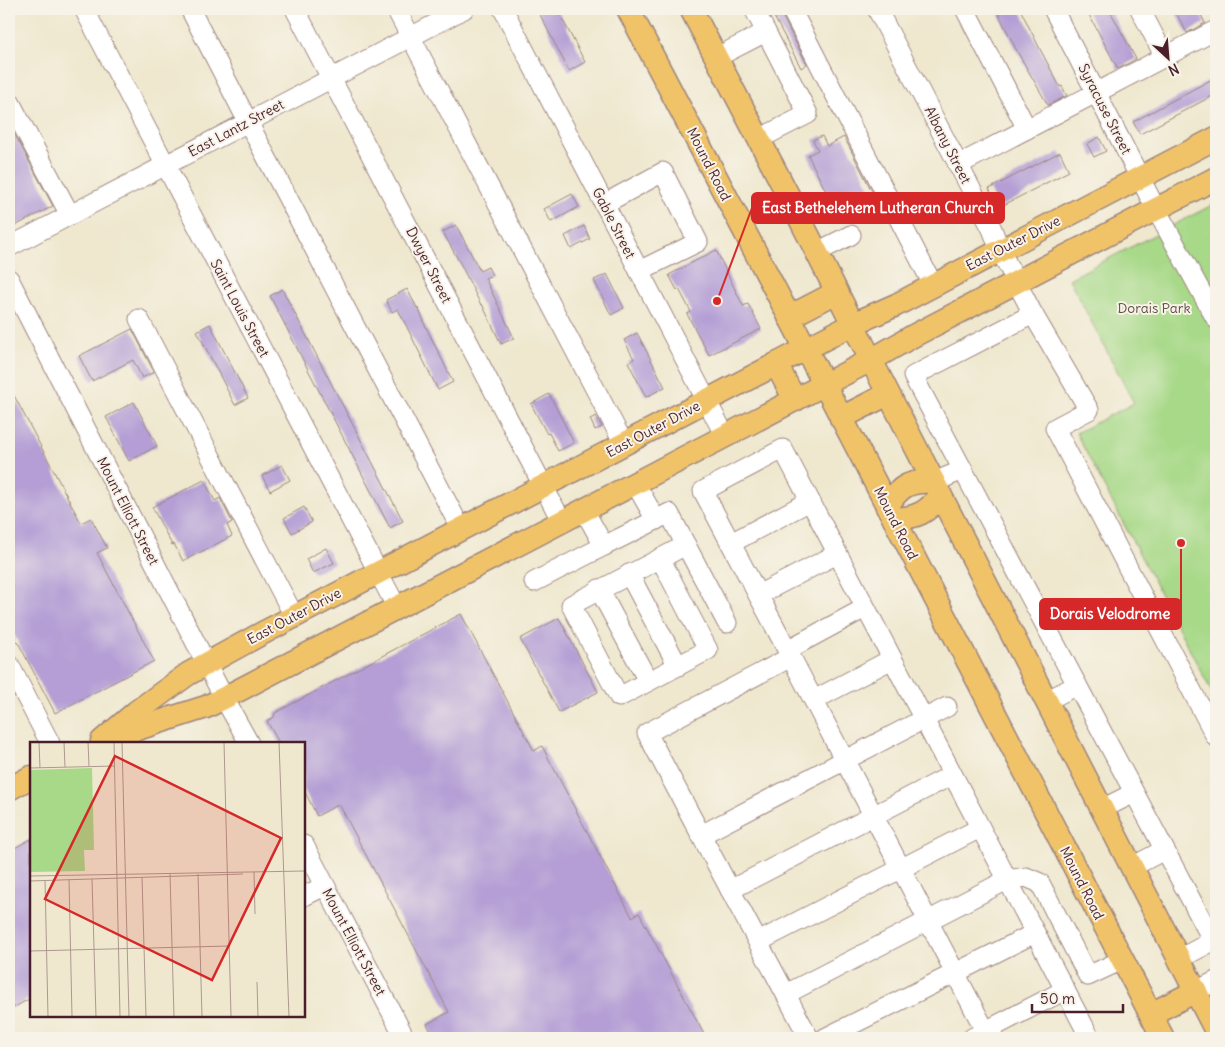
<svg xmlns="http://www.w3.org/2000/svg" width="1225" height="1047" font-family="Delius,sans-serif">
<rect width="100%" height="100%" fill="#f7f3e8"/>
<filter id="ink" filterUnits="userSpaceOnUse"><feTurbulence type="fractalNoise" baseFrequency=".02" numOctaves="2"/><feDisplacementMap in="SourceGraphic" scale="10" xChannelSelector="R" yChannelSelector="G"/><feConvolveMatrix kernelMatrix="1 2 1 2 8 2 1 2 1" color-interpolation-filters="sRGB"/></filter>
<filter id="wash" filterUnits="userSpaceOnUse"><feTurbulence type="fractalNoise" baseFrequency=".0096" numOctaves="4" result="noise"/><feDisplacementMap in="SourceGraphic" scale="20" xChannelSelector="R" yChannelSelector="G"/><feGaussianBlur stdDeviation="1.12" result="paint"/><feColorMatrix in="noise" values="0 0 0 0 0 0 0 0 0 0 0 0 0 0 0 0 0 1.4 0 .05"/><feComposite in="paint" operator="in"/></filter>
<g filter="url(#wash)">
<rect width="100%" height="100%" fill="#efe8cf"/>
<path fill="#a7d988" stroke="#787c5a" d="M1216 203V700L1076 433 1134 403 1069 279Z"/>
<g id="blocks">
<g fill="#b49ed5">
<path d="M537 9H557L585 62 569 71Z"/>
<path d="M770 9H780L781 14 807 64 801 68Z"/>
<path d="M996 9H1020L1040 49 1060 87 1062 86 1067 96 1048 105 1018 53Z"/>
<path d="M1086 9H1109L1136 59 1118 69Z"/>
<path d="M1174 9H1198L1205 23 1187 33Z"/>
<path d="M1216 77V94L1140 134 1133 122Z"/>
<path d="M9 124 53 206 9 229Z"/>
<path d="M822 136 827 146 844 137 877 201 840 220 808 155 818 150 813 140Z"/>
<path d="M1099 137 1106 151 1094 157 1087 144Z"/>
<path d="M1060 152 1069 171 998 208 989 189Z"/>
<path d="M572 194 579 207 551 222 544 209Z"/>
<path d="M456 225 480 271 488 267 492 275 485 278 514 338 501 344 482 304 481 305 461 265 443 232Z"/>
<path d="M584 226 590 239 571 249 565 236Z"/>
<path d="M716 250 743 306 748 304 761 329 709 355 687 314 691 312 679 289 677 290 669 275Z"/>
<path d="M607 274 624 308 611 315 594 280Z"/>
<path d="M282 289 403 521 390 528 270 296Z"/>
<path d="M407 289 417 308H418L424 321H423L453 382 438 390 398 309 392 312 386 300Z"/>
<path d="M210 324 248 398 235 405 197 331Z"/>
<path d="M132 329 154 372 142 378 133 360 92 381 79 356Z"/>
<path d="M637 333 665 387 646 397 628 362 634 359 624 340Z"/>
<path d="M9 386 81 523 91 518 107 548 97 553 154 661 55 713 9 625Z"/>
<path d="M549 394 574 443 558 451 549 433 547 434 531 404Z"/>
<path d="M134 402 157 446 129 461 106 417Z"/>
<path d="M596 416 602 427 595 430 590 419Z"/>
<path d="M282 465 290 480 270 491 262 476Z"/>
<path d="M204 480 215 501 220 498 232 522 227 525 232 536 183 561 174 544 172 545 152 507Z"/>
<path d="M304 507 312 522 292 533 284 518Z"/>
<path d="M326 548 334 563 313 573 306 559Z"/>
<path d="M461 614 534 751 542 746 632 917 639 913 706 1038H434L427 1024 449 1012 339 804 317 816 304 790V743H279L267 721 274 717 275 713Z"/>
<path d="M559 618 598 692 559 712 520 639Z"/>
<path d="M31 839V998L9 1010V851Z"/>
</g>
</g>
</g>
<g filter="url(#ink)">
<use href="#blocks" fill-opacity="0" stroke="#9c847d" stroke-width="1"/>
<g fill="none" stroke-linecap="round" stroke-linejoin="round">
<defs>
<g id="minor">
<path d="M84 9 397 608"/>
<path d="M190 9 248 122 461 529"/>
<path d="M295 9 562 522"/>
<path d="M396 9 624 444"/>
<path d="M503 9 725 436"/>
<path d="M754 9 766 32"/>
<path d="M791 9 933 285"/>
<path d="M877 9 992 229 1000 250 1033 314 913 376 1213 941 1179 959"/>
<path d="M965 9 1027 129"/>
<path d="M1053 9 1156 209 1216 319"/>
<path d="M1140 9 1165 57"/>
<path d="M717 57 766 32 808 114 759 139"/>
<path d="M9 100 70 215"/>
<path d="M958 165 1216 30"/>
<path d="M604 204 663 172 698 242 639 271"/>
<path d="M9 247 464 9"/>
<path d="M817 252 851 235"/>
<path d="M9 279 224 698 249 743"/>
<path d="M1033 314 1089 410 1055 428 1216 737"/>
<path d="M139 319 294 616"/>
<path d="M934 482 963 470"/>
<path d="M635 483 656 520 669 513 727 623"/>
<path d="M731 543 810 501"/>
<path d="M604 546 656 520"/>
<path d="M660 558 708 650 619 697 571 605 686 545"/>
<path d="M629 574 678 666"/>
<path d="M534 582 604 546 584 510"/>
<path d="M599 589 648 681"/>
<path d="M758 595 837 554"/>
<path d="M787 650 865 608"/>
<path d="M791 657 703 491 783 449 1090 1038"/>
<path d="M9 664 50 743"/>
<path d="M814 700 892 659"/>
<path d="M1046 701 1077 685"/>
<path d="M947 707C865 750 783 793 701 835L647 733 791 657 989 1038"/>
<path d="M1102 809 1134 793"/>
<path d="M701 835 809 1038"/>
<path d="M304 845 405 1038"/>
<path d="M1132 867 1164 850"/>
<path d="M730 890 952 775"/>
<path d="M304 896 325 886"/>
<path d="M758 942 980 828"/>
<path d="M1196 991 1216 981"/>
<path d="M786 994 1007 880 1026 877 1040 883 1088 976 1122 960"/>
<path d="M825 1038 1035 933"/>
<path d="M972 1038 1065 990"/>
</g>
<g id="major">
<path d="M628 9 779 297 1163 1038"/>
<path d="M691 9 789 197 871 360 1216 1031"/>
<path d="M789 317 837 292"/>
<path d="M776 364 795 400"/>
<path d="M841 418 888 394"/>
<path d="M887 507C899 486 910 480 934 482"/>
<path d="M894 519C915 518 929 513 940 494"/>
<path d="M112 737 206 707 224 698 871 360 913 336 1216 178"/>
<path d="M102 741 136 712 188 674 259 635 853 324 896 305 1216 138"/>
<path d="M9 789 31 777"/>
<path d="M1151 1014 1196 991"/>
</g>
</defs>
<use href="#minor" stroke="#9c847d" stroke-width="21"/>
<use href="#major" stroke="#9c847d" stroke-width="25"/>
<use href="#minor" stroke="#fff" stroke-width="19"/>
<use href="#major" stroke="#f1c369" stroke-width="22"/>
</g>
</g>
<g text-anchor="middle" stroke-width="4" stroke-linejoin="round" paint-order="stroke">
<g font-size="14" fill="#4a1f2b" stroke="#f7f3e8">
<text transform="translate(1105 109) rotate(63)" y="5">Syracuse Street</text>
<text transform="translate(236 128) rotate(-28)" y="5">East Lantz Street</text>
<text transform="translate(948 145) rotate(63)" y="5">Albany Street</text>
<text transform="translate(709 164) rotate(63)" y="5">Mound Road</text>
<text transform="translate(614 223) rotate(63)" y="5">Gable Street</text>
<text transform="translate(1013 243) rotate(-27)" y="5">East Outer Drive</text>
<text transform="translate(429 265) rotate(63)" y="5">Dwyer Street</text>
<text transform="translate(240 308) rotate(62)" y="5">Saint Louis Street</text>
<text transform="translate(653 429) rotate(-28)" y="5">East Outer Drive</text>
<text transform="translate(128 511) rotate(63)" y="5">Mount Elliott Street</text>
<text transform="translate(896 523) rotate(63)" y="5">Mound Road</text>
<text transform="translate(294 616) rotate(-28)" y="5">East Outer Drive</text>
<text transform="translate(1082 883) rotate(63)" y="5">Mound Road</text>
<text transform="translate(354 942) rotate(62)" y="5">Mount Elliott Street</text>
</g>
<g font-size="14" fill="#614e42" stroke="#f7f3e8">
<text x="1154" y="313">Dorais Park</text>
</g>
</g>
<g transform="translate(30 742)">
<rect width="275" height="275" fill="#efe8cf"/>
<path d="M62 26 64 108H54L55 129 0 130V28Z" fill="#a7d988"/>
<path fill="none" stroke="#ad988d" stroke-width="1" d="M9 0 10 26M34 0 35 25M58 0 59 24M84 0 90 275M92 0 99 275M194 0 201 275M249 0 259 275M0 26 85 24M224 130 225 172M140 132 144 275M168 132 172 275M0 134 275 129M112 135 116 275M39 137 42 275M62 137 66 275M15 138 18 275M0 139 213 132M0 209 199 204M227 240 228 275"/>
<path fill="#d62828" fill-opacity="0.15" stroke="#d62828" stroke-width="2.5" d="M85 14 251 96 182 238 15 157Z"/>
<rect width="275" height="275" fill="none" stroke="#4a1f2b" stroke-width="2.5"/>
</g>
<path fill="none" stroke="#d62828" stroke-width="2" d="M717 301L752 208M1181 543L1181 614"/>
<g fill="#d62828" stroke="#f7f3e8" stroke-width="2">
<circle cx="717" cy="301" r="5"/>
<circle cx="1181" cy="543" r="5"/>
</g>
<g fill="#d62828" stroke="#d62828" stroke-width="2">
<rect x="752" y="193" width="252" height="30" rx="5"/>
<rect x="1040" y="599" width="141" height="30" rx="5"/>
</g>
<g font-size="15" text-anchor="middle" font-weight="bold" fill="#fff">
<text x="878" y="213">East Bethelehem Lutheran Church</text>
<text x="1110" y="619">Dorais Velodrome</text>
</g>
<rect width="1225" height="1047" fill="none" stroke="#f7f3e8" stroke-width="30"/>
<g transform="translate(1168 58) rotate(154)" stroke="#f7f3e8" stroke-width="4" paint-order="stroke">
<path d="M0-4L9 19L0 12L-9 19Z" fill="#4a1f2b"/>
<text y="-8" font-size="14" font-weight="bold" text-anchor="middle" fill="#4a1f2b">N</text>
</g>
<path d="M1032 1004v8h91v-8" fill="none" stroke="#4a1f2b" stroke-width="2.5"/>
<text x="1040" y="1004" font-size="15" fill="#4a1f2b" stroke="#f7f3e8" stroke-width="4" paint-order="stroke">50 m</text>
</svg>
